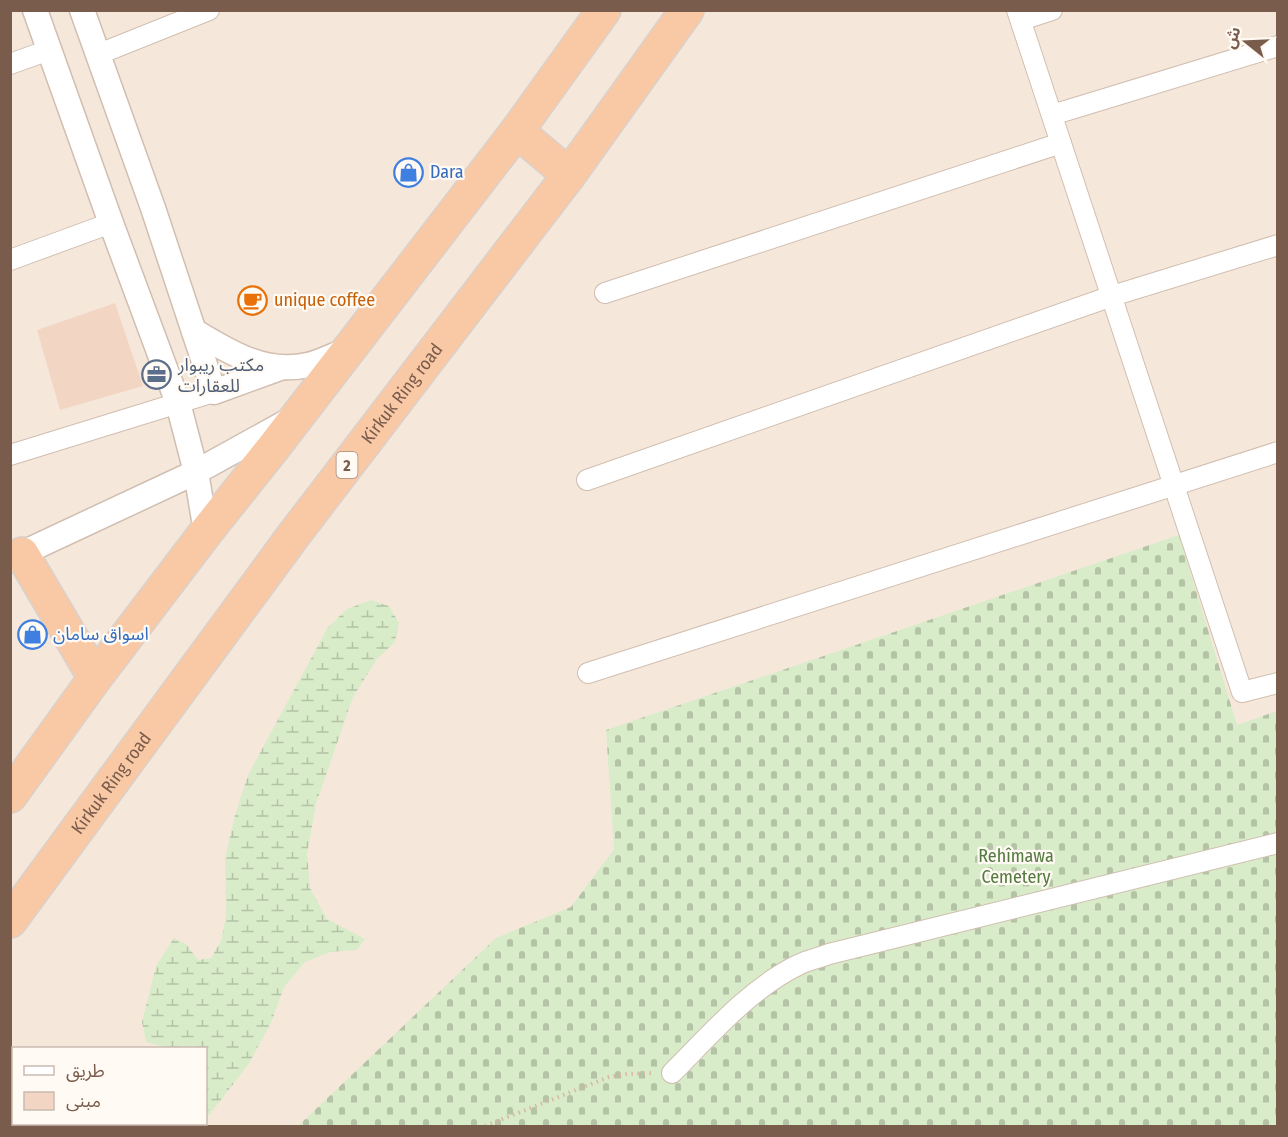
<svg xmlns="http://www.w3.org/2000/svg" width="1288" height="1137" font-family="'Fira Sans Condensed','Noto Sans Arabic',sans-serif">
<defs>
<pattern id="wetland-marsh" width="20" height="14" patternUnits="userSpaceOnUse" patternTransform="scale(1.5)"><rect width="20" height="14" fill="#d8ecc9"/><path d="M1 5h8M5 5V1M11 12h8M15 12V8" fill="none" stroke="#b4c2a5"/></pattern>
<pattern id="cemetery-stones" width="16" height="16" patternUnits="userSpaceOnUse" patternTransform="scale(1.5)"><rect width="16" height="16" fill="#d8ecc9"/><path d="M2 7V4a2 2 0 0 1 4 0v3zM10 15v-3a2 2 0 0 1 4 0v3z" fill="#b4c2a5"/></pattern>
</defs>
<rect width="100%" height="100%" fill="#fdf6ec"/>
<path fill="#f5e8da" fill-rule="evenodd" d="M10 11H1277V1126H11ZM14 1048H206V1124H14Z"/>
<g fill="url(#wetland-marsh)">
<path d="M371 600 389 606 399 623 395 642 377 659 353 697 316 804 307 854 310 888 327 919 365 939 357 950 330 952 305 962 284 987 271 1023 248 1065 206 1119V1048H162L161 1046 146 1042 142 1022 156 966 174 938 186 944 198 960 211 958 221 941 226 916 225 858 235 815 248 775 328 627 347 609Z"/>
<path d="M111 1124H202L200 1126H108Z"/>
</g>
<path fill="url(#cemetery-stones)" d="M1179 535 1237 725 1277 711V1126H298L496 938 571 907 614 849 606 730Z"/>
<path fill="#f3d5c3" d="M115 303 143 386 60 410 37 330Z"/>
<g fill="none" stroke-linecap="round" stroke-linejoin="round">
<defs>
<g id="minor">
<path d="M1017 10 1242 692 1278 683"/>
<path d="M1021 20 1052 10"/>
<path d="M99 54 209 10"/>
<path d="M10 64 49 50"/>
<path d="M1052 115 1278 46"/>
<path d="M10 260 111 223"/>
<path d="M605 293 1061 143"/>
<path d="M10 455 214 392"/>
<path d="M587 480 1112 296 1278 245"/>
<path d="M588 673 1278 452"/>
<path d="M672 1073C710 1035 749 989 798 965 808 960 819 958 829 954L1278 843"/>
</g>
<g id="tertiary">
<path d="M35 10 111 223 178 403 196 472 206 532"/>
<path d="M82 10 153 208 214 392 280 368"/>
<path d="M194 331C229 352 265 375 308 365 321 362 334 355 347 350"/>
<path d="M10 559 196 472 290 420"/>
</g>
<g id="trunk">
<path d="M517 131 569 175"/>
<path d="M22 554 95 678"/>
<path d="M10 796 95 678 206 532 273 448 517 131 604 10"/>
<path id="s1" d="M10 921 293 536 569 175 687 10"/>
</g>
</defs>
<use href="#minor" stroke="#d1beb0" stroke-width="22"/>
<use href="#tertiary" stroke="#d1beb0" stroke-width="27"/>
<use href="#trunk" stroke="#dad1cd" stroke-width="36"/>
<path stroke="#d9b8a5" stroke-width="4" stroke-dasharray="1.5 4.5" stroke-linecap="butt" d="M485 1126 609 1077 627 1074 651 1073"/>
<use href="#minor" stroke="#fff" stroke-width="20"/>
<use href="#tertiary" stroke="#fff" stroke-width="24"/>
<use href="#trunk" stroke="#f9c8a4" stroke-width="33"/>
</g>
<defs>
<symbol id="shop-ring" viewBox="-11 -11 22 22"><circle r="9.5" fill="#fffaf3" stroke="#3f7fe0" stroke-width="1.5"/><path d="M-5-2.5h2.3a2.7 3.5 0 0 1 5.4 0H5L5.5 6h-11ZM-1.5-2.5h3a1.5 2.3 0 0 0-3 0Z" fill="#3f7fe0"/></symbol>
<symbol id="cafe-ring" viewBox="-11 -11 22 22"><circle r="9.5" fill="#fffaf3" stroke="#e8710a" stroke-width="1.5"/><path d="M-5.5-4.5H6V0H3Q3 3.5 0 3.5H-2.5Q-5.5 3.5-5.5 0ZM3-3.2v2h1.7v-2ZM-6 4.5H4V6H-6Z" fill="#e8710a"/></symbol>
<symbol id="office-ring" viewBox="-11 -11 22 22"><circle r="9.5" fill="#fffaf3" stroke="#5c6f8a" stroke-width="1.5"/><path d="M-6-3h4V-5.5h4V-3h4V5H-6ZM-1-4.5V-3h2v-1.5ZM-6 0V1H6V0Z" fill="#5c6f8a"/></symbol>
</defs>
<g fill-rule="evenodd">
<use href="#shop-ring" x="392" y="156" width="33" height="33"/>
<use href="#cafe-ring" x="236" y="284" width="33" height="33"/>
<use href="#office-ring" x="140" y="358" width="33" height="33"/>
<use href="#shop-ring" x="16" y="618" width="33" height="33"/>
</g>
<g text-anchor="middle" stroke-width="4.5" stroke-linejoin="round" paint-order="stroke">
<rect fill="#fffaf3" stroke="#a28b7f" stroke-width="1.5" x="336.5" y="452" width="21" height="26" rx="4.5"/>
<g font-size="16" font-weight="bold" fill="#7a5c4d">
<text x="347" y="471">2</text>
</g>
<g font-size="18" fill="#366cbe" stroke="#fffaf3" text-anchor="start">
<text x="430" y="178">Dara</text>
<text x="53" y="640">اسواق سامان</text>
</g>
<g font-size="18" fill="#c56008" stroke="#fffaf3" text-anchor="start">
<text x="274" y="306">unique coffee</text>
</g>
<g font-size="18" fill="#4e5e75" stroke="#fffaf3" text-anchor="start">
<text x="178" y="371">مكتب ريبوار<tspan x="178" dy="21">للعقارات</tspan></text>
</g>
<g font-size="18" fill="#7a5c4d" stroke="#fffaf3">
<text dy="6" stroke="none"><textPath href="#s1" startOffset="657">Kirkuk Ring road</textPath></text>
<text dy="6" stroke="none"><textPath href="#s1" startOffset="171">Kirkuk Ring road</textPath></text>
</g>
<g font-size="18" fill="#537a41" stroke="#fffaf3">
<text x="1016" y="862">Rehîmawa<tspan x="1016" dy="21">Cemetery</tspan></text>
</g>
</g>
<rect width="1288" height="1137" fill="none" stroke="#7a5c4d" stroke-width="24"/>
<rect x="12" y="1047" width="195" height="78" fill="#fffaf3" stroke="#cabbb1" stroke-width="1.5"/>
<rect x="24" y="1066" width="30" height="9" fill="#ffffff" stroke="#cabbb1" stroke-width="1.5"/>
<text x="66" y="1077" font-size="18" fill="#7a5c4d">طريق</text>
<rect x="24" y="1092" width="30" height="18" fill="#f3d5c3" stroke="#cabbb1" stroke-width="1.5"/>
<text x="66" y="1107" font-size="18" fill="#7a5c4d">مبنى</text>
<g transform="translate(1246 42) rotate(288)" stroke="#fffaf3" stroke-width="4.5" paint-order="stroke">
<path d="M0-4.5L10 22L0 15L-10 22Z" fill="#7a5c4d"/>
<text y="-9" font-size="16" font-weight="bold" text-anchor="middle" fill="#7a5c4d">ش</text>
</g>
</svg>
